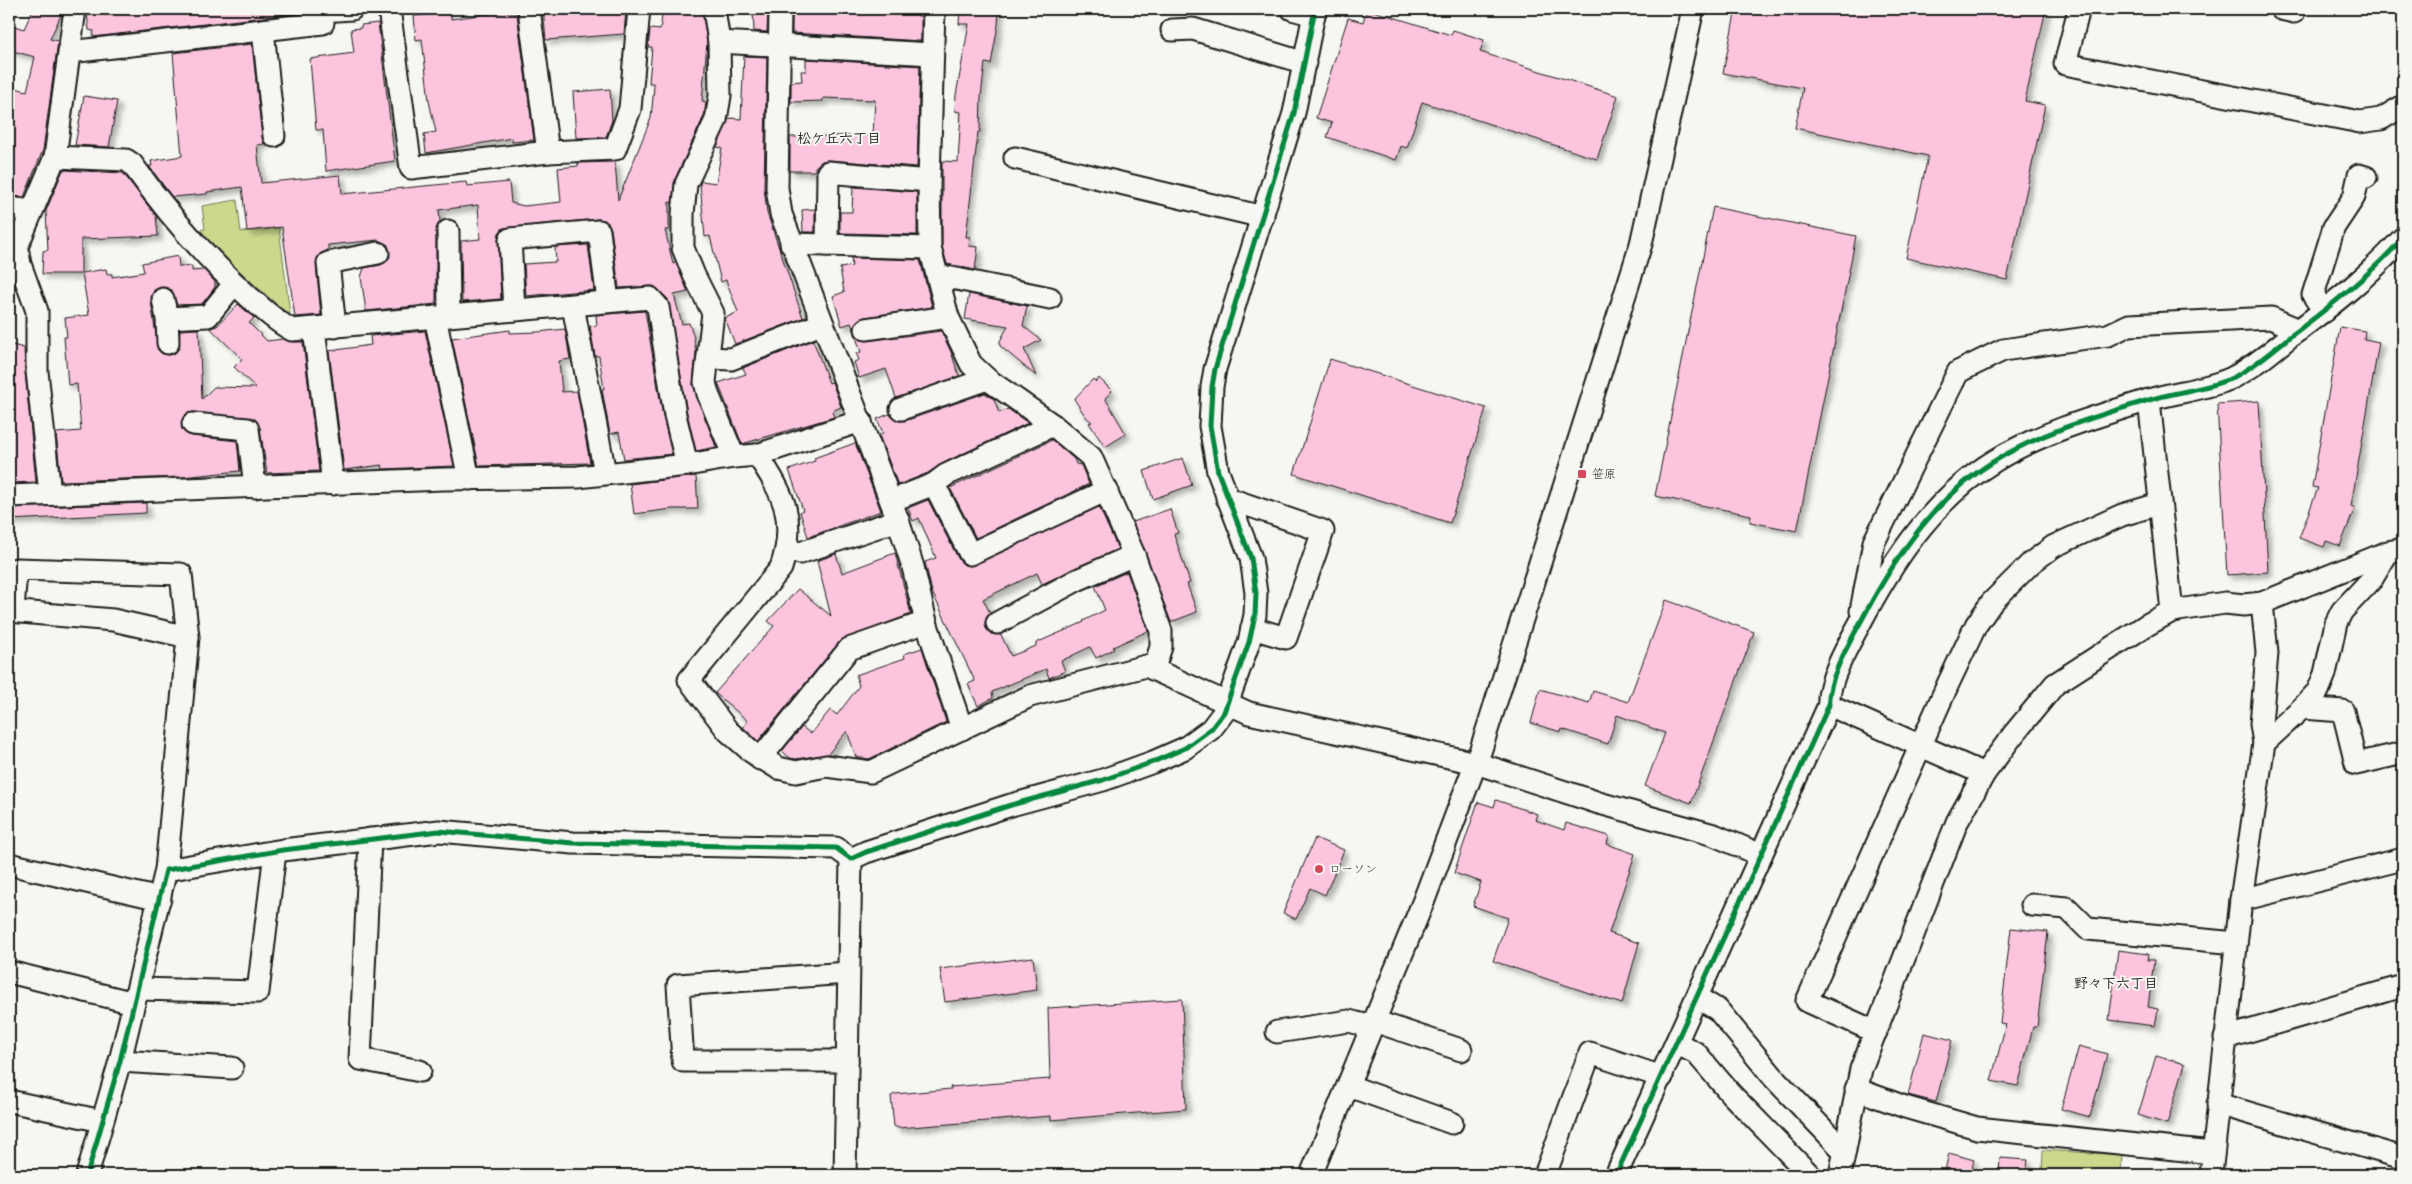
<svg xmlns="http://www.w3.org/2000/svg" width="2412" height="1184" font-family="Pangolin,'Klee One',sans-serif">
<defs>
<filter id="shadow"><feDropShadow dx="4.5" dy="4.5" stdDeviation="2.5" flood-color="#0004"/></filter>
</defs>
<rect width="100%" height="100%" fill="#f6f6f2"/>
<filter id="ink" filterUnits="userSpaceOnUse"><feTurbulence type="fractalNoise" baseFrequency=".02" numOctaves="2"/><feDisplacementMap in="SourceGraphic" scale="10" xChannelSelector="R" yChannelSelector="G"/><feConvolveMatrix kernelMatrix="1 2 1 2 8 2 1 2 1" color-interpolation-filters="sRGB"/></filter>
<g filter="url(#ink)">
<g fill="#cbd98c" stroke="#747a54">
<path d="M237 200 241 232 279 228 290 314 288 315 195 230 205 229 202 206Z"/>
<path d="M2043 1150 2122 1155 2121 1175 2042 1172Z"/>
</g>
<g fill="#fcc5dd" stroke="#1c1c1c" filter="url(#shadow)">
<path d="M33 9H48L61 15 50 39 58 41 43 150 24 197 9 196V115L15 88 27 91 35 57 9 50V34L11 25 24 29Z"/>
<path d="M110 9H307V12L93 37 94 31 89 30 87 13 111 11Z"/>
<path d="M543 9H626L624 34 546 40Z"/>
<path d="M663 9H702L707 43 702 101 706 102 704 116 675 179 672 203 669 202V230H665L673 264 676 263 688 292 674 295 682 324 689 323 693 334 696 351 693 385 716 447 696 451 687 413 668 299 654 286 619 288 611 229 605 220 598 219 503 228 499 233 498 240 501 299 462 302 461 241 480 239 478 205 439 210 440 222 436 231V304L366 311 361 277 364 268 381 265 390 257 388 245 378 240 328 245V250L320 254 316 264 321 315 295 317 282 227 247 231 242 187 207 192V194L172 197 149 166H152L151 161 182 156 173 53 252 44 262 137 264 144 257 145 261 183 340 175 342 194 466 182 467 186 509 182 511 203 524 206 561 202 558 168 578 166V163L615 162 618 200 651 118 654 87 653 83H649L652 47H648L650 31V29L660 30Z"/>
<path d="M753 9H768L767 32 754 31Z"/>
<path d="M808 9H918V16H921V41L792 33V12H808Z"/>
<path d="M960 9H999L998 25 991 64 985 63 981 96 980 132H978L966 237H970L969 246 978 247 975 270 947 264 942 246V161L958 162 961 112 955 111 956 95 969 24H959Z"/>
<path d="M1367 9 1451 35 1453 30 1484 40 1480 52 1618 96 1597 159 1422 102 1407 148 1401 146 1396 160 1327 137 1332 123 1316 118 1348 18 1363 22Z"/>
<path d="M1736 9H2046L2025 101 2045 105 2007 280 1906 258 1928 156 1795 128 1803 88 1723 73Z"/>
<path d="M508 11V14H517L534 140 512 142V138L426 153 424 134 436 132 429 101 422 39 416 40 414 16 451 13V19Z"/>
<path d="M378 23 395 161 326 171 323 130H316L310 59 354 53 351 29 361 28V25Z"/>
<path d="M744 56 767 57 764 188 767 213 803 318 735 344 725 318 738 312 726 280 721 282 710 236 705 237 700 184 701 181 716 183 722 148 717 147 729 118 741 119Z"/>
<path d="M806 59 920 66 917 167 829 160 822 161 815 167V171H790V137L873 135 875 100 823 98V101L791 102V82L802 81 801 71H806Z"/>
<path d="M610 89 612 120 606 137 576 138 573 92Z"/>
<path d="M84 96 117 101 109 147 75 145Z"/>
<path d="M63 170 123 173 156 216 158 236 81 239V274H42L43 251 48 250 46 211Z"/>
<path d="M853 187 917 192V235L840 233V212H852Z"/>
<path d="M1713 207 1856 236 1797 531 1750 522 1751 515 1655 496Z"/>
<path d="M815 209V232H803L802 210Z"/>
<path d="M588 245 594 290 526 296 524 264 556 262 555 247Z"/>
<path d="M178 256 179 267 192 266V271L204 270 215 282V287L202 304 177 305 172 290 161 287 154 290 151 301 158 350 168 355 174 354 179 348 180 330 199 329 202 399 214 387 256 388 234 367 242 359 210 328 217 326 238 304 254 318 249 323 267 341 283 339 293 342H303L319 471 267 473 260 428 255 419 194 412 187 413 183 417 182 430 192 436 237 441 240 471 182 477 61 481 56 433 81 431 77 384 68 385 64 337H67L65 318 89 315 82 273 106 269 107 274H112V277L144 272 142 263Z"/>
<path d="M851 258 920 260 932 307 864 317 858 320 854 330 851 323 842 326 833 296 844 292 840 268 852 266Z"/>
<path d="M969 294 1027 306 1023 326 1041 340 1024 349 1036 376 1000 346V341L1008 326 965 319Z"/>
<path d="M645 311 663 417 672 454 624 459 619 432 610 434 602 389H604L599 356H595L590 326 597 325 596 315Z"/>
<path d="M2340 327 2365 331 2364 339 2379 342 2351 506 2355 508 2340 546 2326 541 2324 547 2299 538 2318 488 2312 487Z"/>
<path d="M565 329 570 359 559 361 562 392 577 391 590 463 479 466 452 338 510 330V333L538 332Z"/>
<path d="M425 331 454 466 383 469 382 465 344 470 329 351 371 345 370 336Z"/>
<path d="M941 331 951 352 959 376 896 398 886 369 859 378 854 362 859 360 856 353 861 352 855 334 861 340 868 341Z"/>
<path d="M813 340 829 383 832 382 841 407 832 411 834 417 742 444 718 383 746 374 743 368Z"/>
<path d="M9 344 24 348 25 372 36 482 9 483V451H11Z"/>
<path d="M1330 359 1486 408 1450 523 1294 474Z"/>
<path d="M1099 378 1112 391 1105 398 1126 434 1105 447 1089 423 1092 422 1086 417 1074 399 1093 379 1096 382Z"/>
<path d="M985 393 994 399 999 413 1008 409 1028 423 941 464 928 473 898 485 879 435 883 433 877 419 889 414 898 421H905Z"/>
<path d="M2259 401 2268 572 2227 575 2217 404Z"/>
<path d="M1052 440 1074 459 1076 464 1081 465 1089 484 976 538 950 488Z"/>
<path d="M855 443 881 511 808 537 800 512 803 510 789 470 815 461 814 458Z"/>
<path d="M1183 458 1192 485 1153 499 1144 471Z"/>
<path d="M696 476 698 509H672L634 514 630 484Z"/>
<path d="M928 500 959 560 964 565 970 566 1099 507 1118 549 1042 584 1037 573 983 599 990 613 985 622 986 628 991 634 1001 635 1011 656 1036 646V643L1084 622 1083 621 1105 610 1095 586 1127 572 1148 631 1113 647 1114 649 1096 658 1090 647 1061 661 1065 671 1049 678 1046 669 992 692 993 698 978 706 968 684 975 681 932 592 925 562 936 558 919 518 913 521 908 508Z"/>
<path d="M146 503V513L9 520V508Z"/>
<path d="M1170 509 1178 533 1174 534 1190 583 1187 584 1197 612 1171 622 1133 522Z"/>
<path d="M895 553 911 614 840 641 758 741 743 727 748 721 715 693 774 626 768 621 798 589 831 616 817 561 836 554 842 573Z"/>
<path d="M1666 600 1754 632 1691 803 1645 786 1665 733 1617 715 1608 744 1562 729 1561 732 1531 723 1540 689 1589 703 1593 691 1628 702Z"/>
<path d="M922 648 946 722 869 759 856 757 847 731 828 754 796 759 790 758 782 751 802 727 811 734 830 710 837 715 859 686 856 675 905 658 904 654Z"/>
<path d="M1496 800 1537 814 1535 820 1564 830 1566 823 1609 836 1607 844 1635 854 1609 933 1639 943 1622 1004 1493 961 1508 918 1473 906 1481 882 1454 873 1478 802 1494 807Z"/>
<path d="M1315 838 1344 850 1325 895 1310 888 1296 919 1283 913Z"/>
<path d="M2011 928 2048 932 2037 1027H2033L2018 1086 1991 1081 2006 1024 2000 1023Z"/>
<path d="M2118 950 2148 954 2147 960H2154L2148 1007 2158 1009 2155 1026 2109 1020Z"/>
<path d="M1033 957 1037 990 945 1002 940 969Z"/>
<path d="M1182 999 1186 1109 1051 1120V1116L898 1128 894 1126 891 1096 895 1094 951 1089 950 1087 1050 1079 1048 1008Z"/>
<path d="M1924 1033 1952 1040 1936 1102 1908 1095Z"/>
<path d="M2079 1046 2107 1054 2090 1117 2061 1109Z"/>
<path d="M2156 1056 2185 1064 2167 1124 2138 1115Z"/>
<path d="M1949 1153 1974 1160 1970 1175H1944Z"/>
<path d="M2000 1158 2028 1160 2026 1175H1999Z"/>
</g>
<g fill="none" stroke-linecap="round" stroke-linejoin="round">
<defs>
<g id="minor">
<path d="M75 9 55 157 126 160 132 164C167 213 205 257 249 297 263 309 276 322 292 330L650 298 658 307 675 415 687 465"/>
<path d="M389 9 411 168 548 152"/>
<path d="M529 9 548 152 615 149 630 109 639 9"/>
<path d="M714 9 719 42 720 96 716 120 686 184 683 214V248L694 275 713 313 705 382 708 394 734 457 757 455 861 421"/>
<path d="M780 9 777 188 781 214 898 520 913 567 926 622 962 729"/>
<path d="M934 9 929 181 930 248 948 317 971 364 987 379 1053 425 1091 457 1134 555 1161 631V647L1154 668"/>
<path d="M1292 9 1314 15"/>
<path d="M2079 9 2065 64 2360 122 2381 119 2403 106"/>
<path d="M2281 9 2294 12"/>
<path d="M322 11 352 9"/>
<path d="M263 30 274 136"/>
<path d="M1172 30 1193 29 1305 63"/>
<path d="M719 42 932 54"/>
<path d="M70 52 323 23 322 9"/>
<path d="M1015 158 1263 217"/>
<path d="M9 208 31 211"/>
<path d="M448 231 449 316"/>
<path d="M791 244 930 248"/>
<path d="M827 245 828 172 929 181"/>
<path d="M937 275 1050 298"/>
<path d="M163 299 167 318 168 343"/>
<path d="M573 306 605 473"/>
<path d="M514 310 510 239 599 231 608 301"/>
<path d="M2324 311 2313 295 2334 227 2354 197 2359 175 2366 177"/>
<path d="M435 317 469 479"/>
<path d="M167 318 208 316 234 284"/>
<path d="M335 327 328 263 378 253"/>
<path d="M314 329 333 484"/>
<path d="M866 329 948 317"/>
<path d="M708 358 731 359 821 324"/>
<path d="M2149 400 2172 611"/>
<path d="M901 409 987 379"/>
<path d="M193 424 248 429 255 487"/>
<path d="M757 455C784 493 797 520 781 568L689 680 728 731 752 752 778 768 796 772 826 766 871 772 1030 696 1146 666 1249 713 1476 763 1599 803 1714 835 1761 855"/>
<path d="M934 484 970 554 1107 490"/>
<path d="M50 494 37 371V311L20 264 17 247 55 157"/>
<path d="M9 496 443 479 578 477 687 465 734 457"/>
<path d="M1227 498 1323 531 1286 638 1252 628"/>
<path d="M891 501 934 484 946 475 1053 425"/>
<path d="M787 550 800 553 898 520"/>
<path d="M9 611 113 620 188 637 166 870"/>
<path d="M13 611 16 569 181 574 188 637"/>
<path d="M1861 611 1874 542 1958 372 2003 350 2108 335 2129 325 2271 318 2299 330"/>
<path d="M997 623 1077 580 1134 555"/>
<path d="M1829 705 1984 774"/>
<path d="M2302 708 2343 711 2356 764 2403 753"/>
<path d="M2264 743 2302 708 2318 691 2325 674 2336 623 2342 611 2372 579 2388 552"/>
<path d="M760 759 849 649 926 622"/>
<path d="M370 839 360 1059 420 1071"/>
<path d="M9 864 160 899"/>
<path d="M2241 900 2403 859"/>
<path d="M2032 905 2067 908 2088 929 2236 943"/>
<path d="M9 972 134 1003"/>
<path d="M138 989 258 992 275 852"/>
<path d="M1698 998 1718 1010 1775 1079 1844 1151"/>
<path d="M1374 1021 1461 1050"/>
<path d="M1277 1032 1349 1021 1372 1027"/>
<path d="M1876 1032 1807 1001 1948 684 1976 625 1992 602 2031 563 2054 546 2122 515 2159 504"/>
<path d="M2225 1038 2403 986"/>
<path d="M1678 1044 1696 1053 1731 1094 1810 1175"/>
<path d="M120 1061 232 1068"/>
<path d="M847 1061H683L678 985 848 973"/>
<path d="M1349 1086 1452 1123"/>
<path d="M1856 1089 1905 1107 1977 1128 2213 1153"/>
<path d="M9 1101 102 1121"/>
<path d="M2218 1104 2403 1158"/>
<path d="M87 1175 120 1061 166 870 283 850 439 831 573 843 836 848 851 859 866 852 1011 805 1103 780 1153 762 1185 748 1211 729 1224 712 1249 642 1255 615 1256 593 1251 558 1218 472 1210 426 1212 387 1215 369 1294 113 1315 9"/>
<path d="M845 1175 851 859"/>
<path d="M1311 1175 1424 900 1481 749 1641 244 1693 9"/>
<path d="M1545 1175 1590 1053 1662 1077"/>
<path d="M1616 1175 1829 705C1826 680 1854 635 1866 612 1898 553 1938 495 1996 460 2042 432 2098 416 2149 400 2175 392 2208 389 2232 378 2254 367 2273 350 2292 335 2332 305 2370 275 2403 238"/>
<path d="M1840 1175 1861 1069 1957 822 1984 774 2013 735 2055 684 2145 626 2172 611 2225 603 2244 605 2262 603 2388 552 2403 549"/>
<path d="M2211 1175 2241 900 2264 743 2261 724 2267 653 2262 603"/>
</g>
</defs>
<use href="#minor" stroke="#1c1c1c" stroke-width="25"/>
<use href="#minor" stroke="#f6f6f2" stroke-width="21"/>
<defs>
<g id="cycleway">
<path d="M87 1175 120 1061 166 870 283 850 439 831 573 843 836 848 851 859 866 852 1011 805 1103 780 1153 762 1185 748 1211 729 1224 712 1249 642 1255 615 1256 593 1251 558 1218 472 1210 426 1212 387 1215 369 1294 113 1315 9"/>
<path d="M1616 1175 1829 705C1826 680 1854 635 1866 612 1898 553 1938 495 1996 460 2042 432 2098 416 2149 400 2175 392 2208 389 2232 378 2254 367 2273 350 2292 335 2332 305 2370 275 2403 238"/>
</g>
</defs>
<use href="#cycleway" stroke="#f6f6f2" stroke-width="8"/>
<use href="#cycleway" stroke="#00873e" stroke-width="5"/>
</g>
</g>
<g fill="#d1495b" stroke="#f6f6f2" stroke-width="2">
<rect x="1577" y="469" width="10" height="10" rx="2.5"/>
<circle cx="1319" cy="869" r="5"/>
</g>
<g text-anchor="middle" stroke-width="4" stroke-linejoin="round" paint-order="stroke">
<g font-size="12" fill="#1c1c1c" stroke="#f6f6f2" text-anchor="start">
<text x="1592" y="478">笹原</text>
<text x="1329" y="873">ローソン</text>
</g>
<g font-size="14" font-weight="bold" fill="#1c1c1c" stroke="#f6f6f2">
<text x="839" y="143">松ケ丘六丁目</text>
<text x="2116" y="988">野々下六丁目</text>
</g>
</g>
<rect width="2412" height="1184" fill="none" stroke="#f6f6f2" stroke-width="30"/>
<rect x="15" y="15" width="2382" height="1154" fill="none" stroke="#1c1c1c" stroke-width="2" filter="url(#ink)"/>
</svg>
